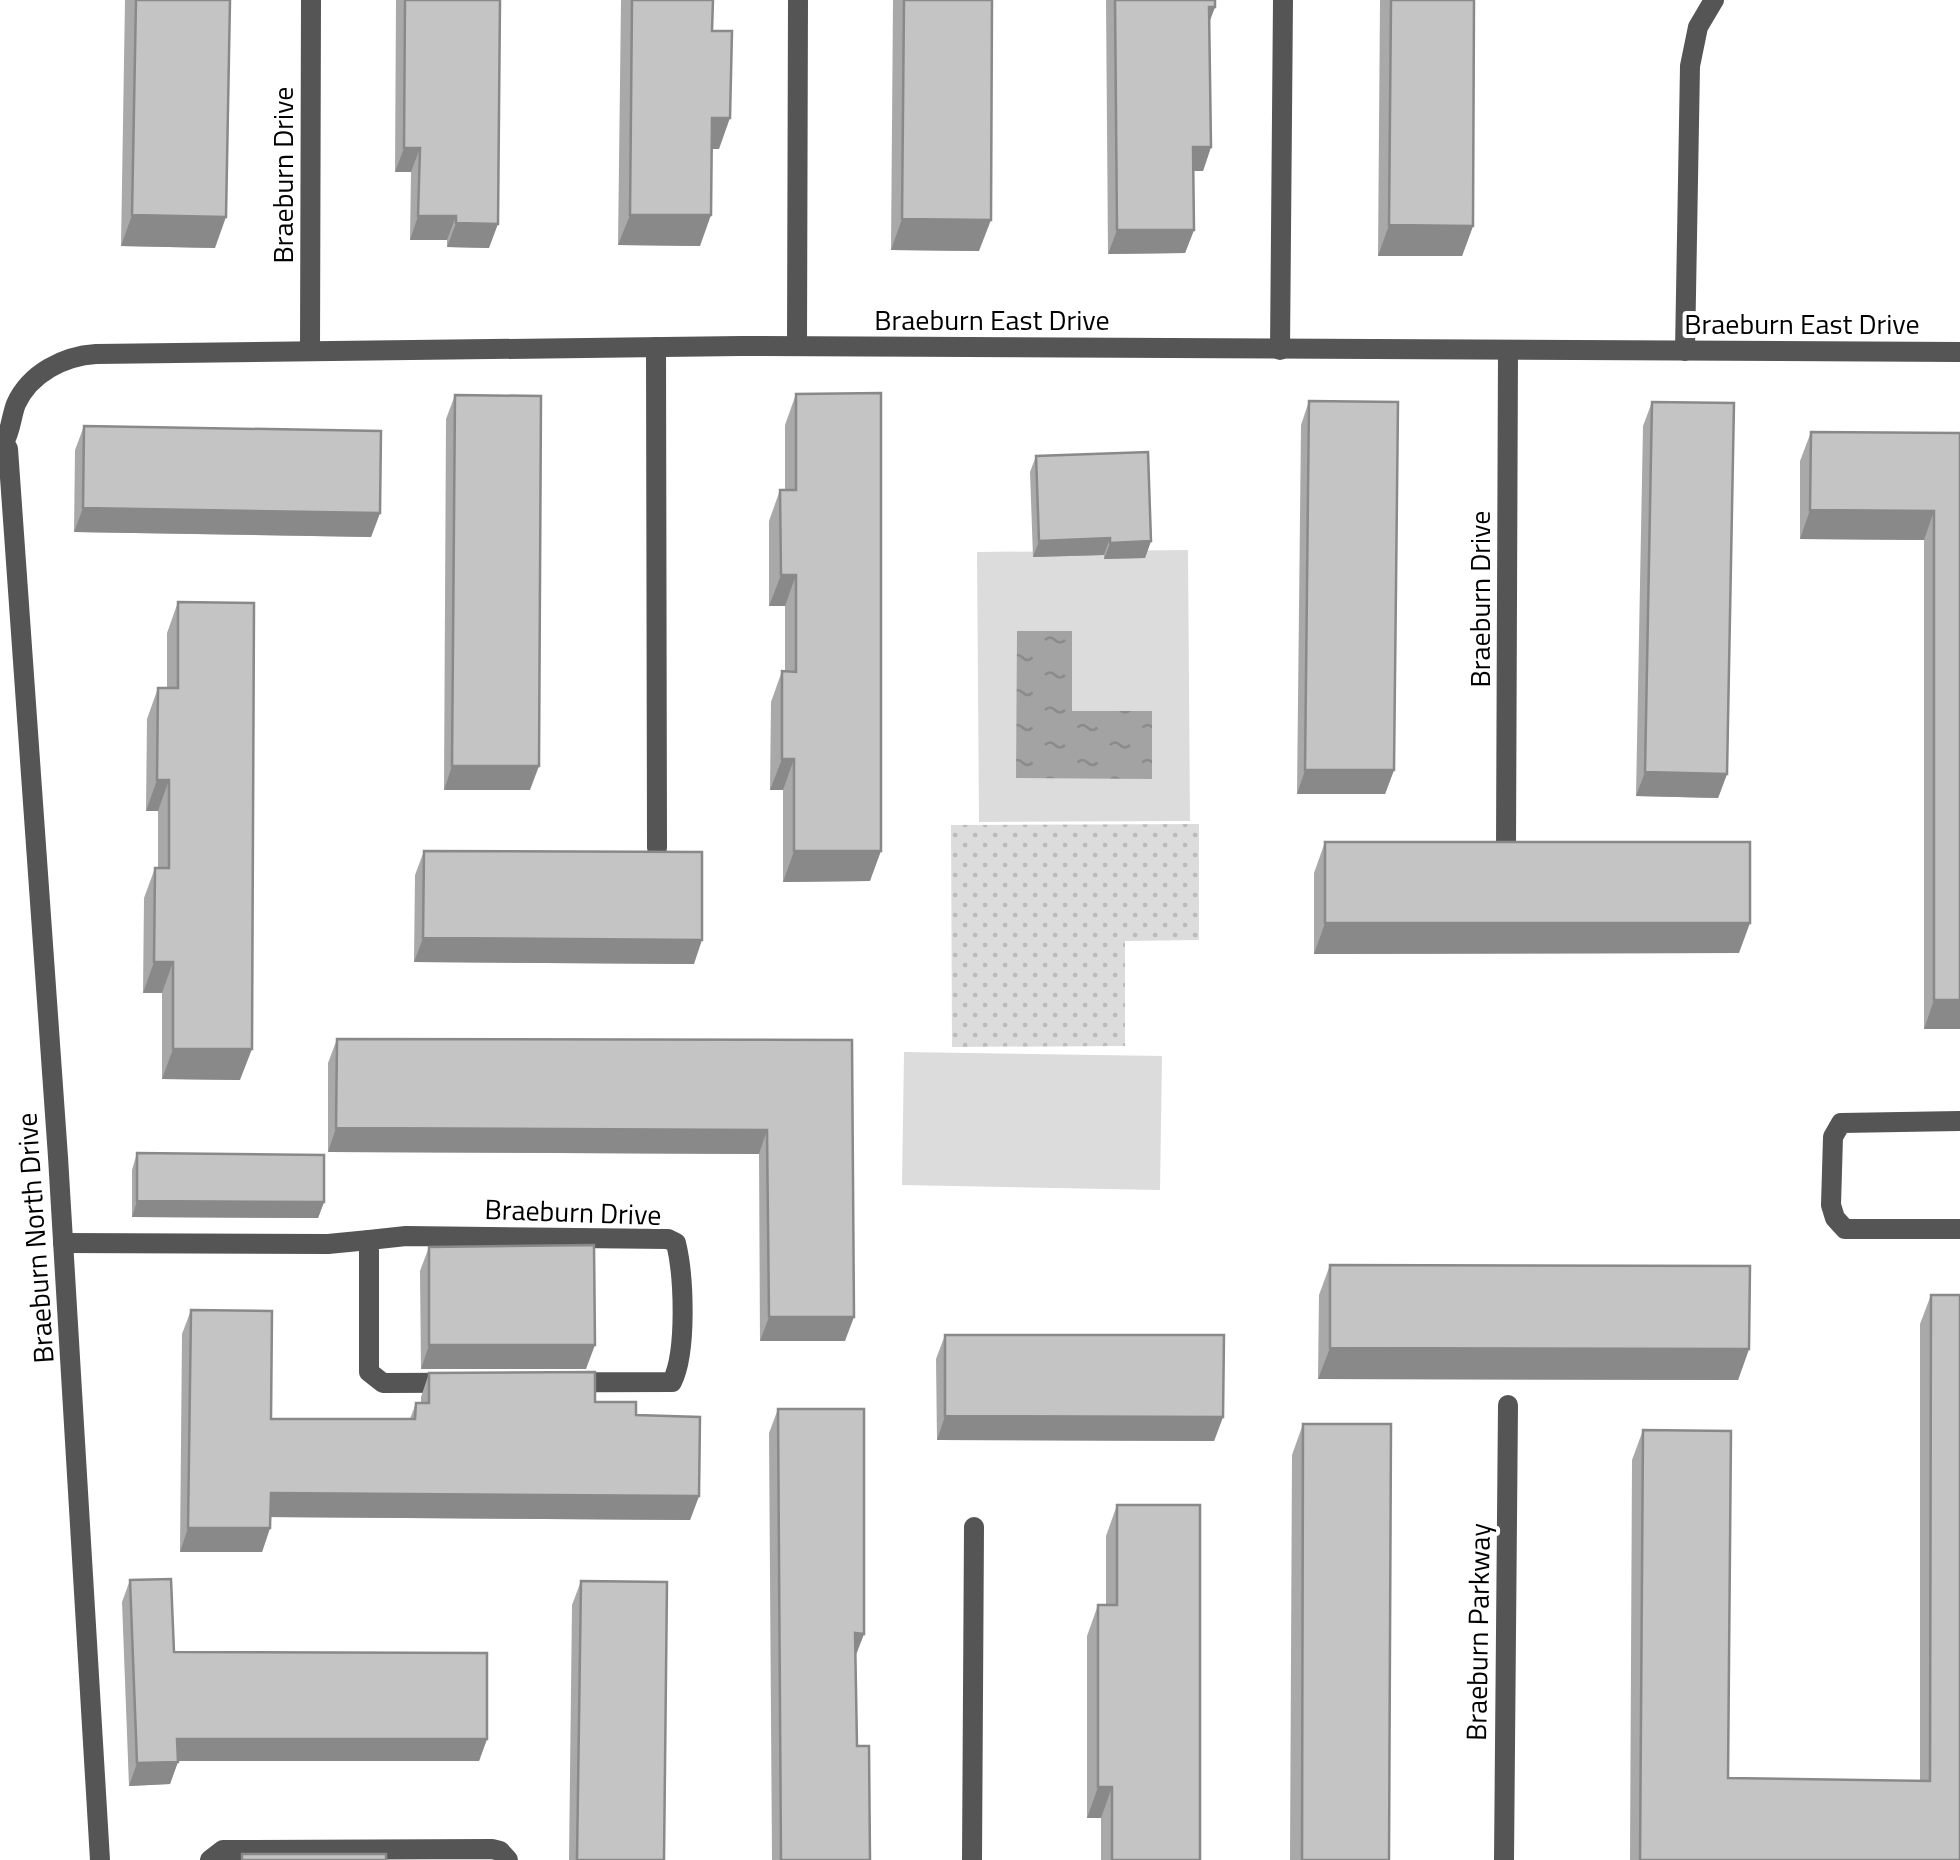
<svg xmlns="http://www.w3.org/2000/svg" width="1960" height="1860" font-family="'Titillium Web',sans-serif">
<defs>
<pattern id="park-dots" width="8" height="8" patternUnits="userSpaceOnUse" patternTransform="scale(2.5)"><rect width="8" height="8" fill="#dcdcdc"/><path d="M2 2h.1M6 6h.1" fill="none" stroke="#bbb" stroke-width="1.8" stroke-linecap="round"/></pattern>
<pattern id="water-ripples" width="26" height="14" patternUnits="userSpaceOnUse" patternTransform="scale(2.5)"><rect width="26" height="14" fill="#a3a3a3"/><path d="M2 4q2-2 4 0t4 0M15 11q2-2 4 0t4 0" fill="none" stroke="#8b8b8b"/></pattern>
</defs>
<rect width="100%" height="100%" fill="#fff"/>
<path fill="url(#park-dots)" d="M1199 824V940L1125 941V1046L952 1047 951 825Z"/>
<g fill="#dcdcdc">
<path d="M1188 550 1190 821 979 822 977 552Z"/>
<path d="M904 1052 1162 1056 1160 1190 902 1185Z"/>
</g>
<path fill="url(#water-ripples)" d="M1017 631H1072V711H1152V779L1016 778Z"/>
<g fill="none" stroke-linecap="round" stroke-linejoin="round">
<g stroke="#555" stroke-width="20">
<path d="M1685 351 1690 66 1698 27 1714 0"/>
<path d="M972 1860 974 1527"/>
</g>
<g stroke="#555" stroke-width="20">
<path d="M797 346 798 0"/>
<path d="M656 347 657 848"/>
<path d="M1280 350 1283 0"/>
<path d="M310 351 311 0"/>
<path d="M1506 848 1508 351"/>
<path d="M1960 1121 1841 1123 1833 1137 1831 1205 1835 1218 1845 1229H1960"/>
<path d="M406 1236 668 1239 676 1243C684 1276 687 1352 672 1382L383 1383 369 1372V1240Z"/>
<path d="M63 1243 328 1244 369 1240"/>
<path d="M100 1860 58 1157 8 449 4 442C11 431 11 417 16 404 30 373 64 356 96 354L741 346 1960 352"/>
<path d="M210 1860 223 1850 492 1849 500 1851 508 1860"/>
<path d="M1504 1860 1508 1405"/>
</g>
</g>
<g fill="#a9a9a9">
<path d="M125 0H230L215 248 121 246Z"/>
<path d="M396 0H500L489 248 447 247V240H410L411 172H395Z"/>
<path d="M621 0H713L712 31 719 149H711L700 246 618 245Z"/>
<path d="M893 0H992L979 251 891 250Z"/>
<path d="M1106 0H1215V7L1209 22 1211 147 1203 171H1194V230L1185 253 1108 254Z"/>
<path d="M1380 0H1474L1473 226 1462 256H1378Z"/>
<path d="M796 394 870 881 783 882V790H770L771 702 782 671H785V606H769V521L780 490H785V425Z"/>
<path d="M455 395 530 790H444L446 419Z"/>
<path d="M1309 401 1394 770 1385 794H1297L1301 425Z"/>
<path d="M1652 402 1727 774 1718 798 1636 796 1643 426Z"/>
<path d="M84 426 380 513 371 537 74 532 75 450Z"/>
<path d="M1811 432 1960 433V1029H1924V540L1800 539V461Z"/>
<path d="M1036 456 1151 541 1145 558 1104 559V555L1033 557 1030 472Z"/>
<path d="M178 602 240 1080 162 1079V993H143L144 898 155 868H158V811H146L147 719 158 688H167V633Z"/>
<path d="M1325 842 1739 953 1314 954V873Z"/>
<path d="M424 851 694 964 414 962 415 875Z"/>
<path d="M337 1039 852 1040 845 1341H760L759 1154 328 1152V1063Z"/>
<path d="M137 1153 324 1202 318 1218 132 1217V1170Z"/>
<path d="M429 1247 586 1369H421L420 1271Z"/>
<path d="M1330 1265 1749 1349 1738 1380 1318 1379 1319 1295Z"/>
<path d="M1931 1295 1960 1860H1630L1632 1460 1643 1430 1728 1778 1920 1781V1324Z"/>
<path d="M191 1310 271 1419H410L416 1403H421V1397L429 1373 595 1402 636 1415 699 1496 690 1520 270 1517V1528L262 1552H180L182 1334Z"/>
<path d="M945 1335 1223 1417 1214 1441 937 1440 936 1359Z"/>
<path d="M778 1409 864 1634 855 1657 857 1746 870 1860H772L769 1433Z"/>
<path d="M1303 1424 1389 1860H1290L1292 1455Z"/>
<path d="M1117 1505 1200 1860H1101V1818H1087V1636L1098 1605H1106V1536Z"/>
<path d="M130 1580 174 1652 487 1739 479 1761H178L170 1784 129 1786 122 1602Z"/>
<path d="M581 1581 664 1860H569L572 1605Z"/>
</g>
<g fill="#898989">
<path d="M1209 7H1215L1206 31Z"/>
<path d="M712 118H730L719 149H700Z"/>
<path d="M1193 147H1211L1203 171H1185Z"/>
<path d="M404 148H420L411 172H395Z"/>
<path d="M132 215 226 217 215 248 121 246Z"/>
<path d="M630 215H711L700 246 618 245Z"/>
<path d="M418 216H456L447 240H410Z"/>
<path d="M902 219 991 220 979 251 891 250Z"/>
<path d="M456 223 498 224 489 248 447 247Z"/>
<path d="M1389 225 1473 226 1462 256H1378Z"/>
<path d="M1117 230H1194L1185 253 1108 254Z"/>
<path d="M83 508 380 513 371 537 74 532Z"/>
<path d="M1810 510 1934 511 1924 540 1800 539Z"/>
<path d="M1110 538 1104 555 1033 557 1039 541Z"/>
<path d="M1151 541 1145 558 1104 559 1110 543Z"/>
<path d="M781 575H796L785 606H769Z"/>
<path d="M782 759H794L783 790H770Z"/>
<path d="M452 766H539L530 790H444Z"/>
<path d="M1305 770H1394L1385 794H1297Z"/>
<path d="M1645 772 1727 774 1718 798 1636 796Z"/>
<path d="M157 780H169L158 811H146Z"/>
<path d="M794 851H881L870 881 783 882Z"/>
<path d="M1325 923H1750L1739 953 1314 954Z"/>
<path d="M423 938 702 940 694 964 414 962Z"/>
<path d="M154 962H173L162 993H143Z"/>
<path d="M1934 1000H1960V1029H1924Z"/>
<path d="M173 1049H252L240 1080 162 1079Z"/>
<path d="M336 1128 767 1130 759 1154 328 1152Z"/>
<path d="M137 1201 324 1202 318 1218 132 1217Z"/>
<path d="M769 1317H854L845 1341H760Z"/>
<path d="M429 1345H595L586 1369H421Z"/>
<path d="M1330 1348 1749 1349 1738 1380 1318 1379Z"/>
<path d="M945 1416 1223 1417 1214 1441 937 1440Z"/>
<path d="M271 1493 699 1496 690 1520 262 1517Z"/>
<path d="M188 1528H270L262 1552H180Z"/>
<path d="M855 1633 864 1634 855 1657Z"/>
<path d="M177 1739H487L479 1761H169Z"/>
<path d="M178 1762 170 1784 129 1786 137 1763Z"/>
<path d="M1098 1787H1112L1101 1818H1087Z"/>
</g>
<g fill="#c4c4c4" stroke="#898989" stroke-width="2.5">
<path d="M136 0H230L226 217 132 215Z"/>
<path d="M405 0H500L498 224 456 223V216H418L420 148H404Z"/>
<path d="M632 0H713L712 31H732L730 118H712L711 215H630Z"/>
<path d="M904 0H992L991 220 902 219Z"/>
<path d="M1115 0H1215V7H1209L1211 147H1193L1194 230H1117Z"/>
<path d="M1391 0H1474L1473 226 1389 225Z"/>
<path d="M881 393V851H794V759H782V671L796 672V575H781L780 490H796V394Z"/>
<path d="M455 395 541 396 539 766H452Z"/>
<path d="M1309 401 1398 402 1394 770H1305Z"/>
<path d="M1652 402 1734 403 1727 774 1645 772Z"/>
<path d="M84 426 381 431 380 513 83 508Z"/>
<path d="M1811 432 1960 433V1000H1934V511L1810 510Z"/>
<path d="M1148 452 1151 541 1110 543V538L1039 541 1036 456Z"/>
<path d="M178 602 254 603 252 1049H173V962H154L155 868H169V780H157L158 688H178Z"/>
<rect x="1325" y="842" width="425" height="81"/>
<path d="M424 851 702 852V940L423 938Z"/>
<path d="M337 1039 852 1040 854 1317H769L767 1130 336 1128Z"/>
<path d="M137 1153 324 1155V1202L137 1201Z"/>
<path d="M594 1245 595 1345H429V1247Z"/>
<path d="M1330 1265 1750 1266 1749 1349 1330 1348Z"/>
<path d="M1931 1295H1960V1860H1640L1643 1430 1731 1431 1728 1778 1930 1781Z"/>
<path d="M191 1310 272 1311 271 1419H415L416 1403H429V1373L595 1372V1402H636V1415L700 1417 699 1496 271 1493 270 1528H188Z"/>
<path d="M945 1335H1224L1223 1417 945 1416Z"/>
<path d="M778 1409H864V1634L855 1633 857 1746H869L870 1860H781Z"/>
<path d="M1303 1424H1391L1389 1860H1302Z"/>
<path d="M1117 1505H1200V1860H1112V1787H1098V1605H1117Z"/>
<path d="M171 1579 174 1652 487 1653V1739H177L178 1762 137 1763 130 1580Z"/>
<path d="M581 1581 667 1582 664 1860H577Z"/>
<rect x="242" y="1854" width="144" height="6"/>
</g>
<g text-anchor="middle" stroke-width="8" stroke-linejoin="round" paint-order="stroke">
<g font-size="28" fill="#000" stroke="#fff">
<text transform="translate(283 175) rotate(-90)" y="10">Braeburn Drive</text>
<text x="992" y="330">Braeburn East Drive</text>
<text x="1802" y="334">Braeburn East Drive</text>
<text transform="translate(1480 599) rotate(-90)" y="10">Braeburn Drive</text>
<text transform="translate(573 1212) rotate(2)" y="10">Braeburn Drive</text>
<text transform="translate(35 1238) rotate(-94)" y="10">Braeburn North Drive</text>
<text transform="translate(1478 1632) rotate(-89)" y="10">Braeburn Parkway</text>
</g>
</g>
</svg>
